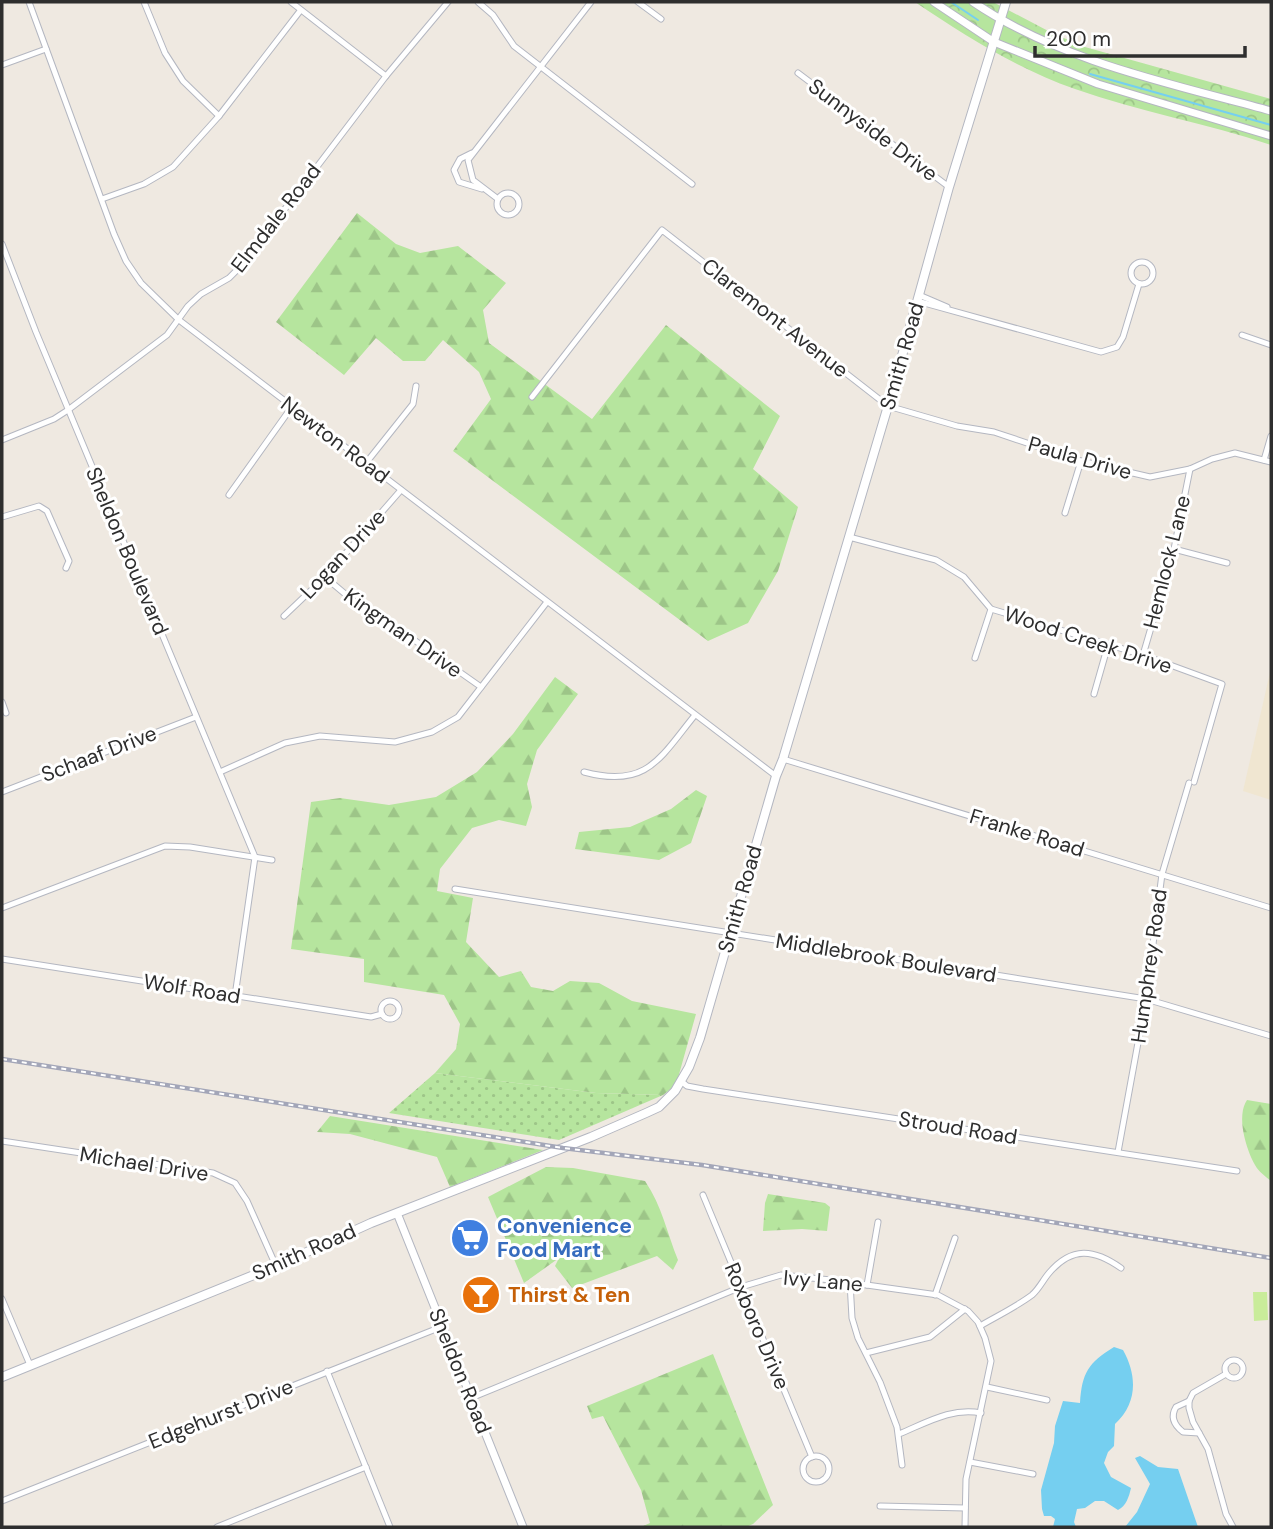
<svg xmlns="http://www.w3.org/2000/svg" width="1273" height="1529" font-family="'DM Sans',sans-serif">
<defs>
<pattern id="grass-dots" width="8" height="8" patternUnits="userSpaceOnUse" patternTransform="scale(1.75)"><rect width="8" height="8" fill="#b6e59e"/><path d="M2 2h.1M6 6h.1" fill="none" stroke="#9dc588" stroke-width="1.8" stroke-linecap="round"/></pattern>
<pattern id="forest-firs" width="22" height="20" patternUnits="userSpaceOnUse" patternTransform="scale(1.75)"><rect width="22" height="20" fill="#b6e59e"/><path d="M5 1l3.5 6h-7zM16 11l3.5 6h-7z" fill="#9dc588"/></pattern>
<pattern id="park-crowns" width="20" height="18" patternUnits="userSpaceOnUse" patternTransform="scale(1.75)"><rect width="20" height="18" fill="#b6e59e"/><path d="M2 6a3 3 0 1 1 6 0M12 15a3 3 0 1 1 6 0" fill="none" stroke="#9dc588"/></pattern>
</defs>
<rect width="100%" height="100%" fill="#efe9e1"/>
<path fill="#f0e6d1" d="M1271 668V800L1243 791Z"/>
<path fill="url(#grass-dots)" d="M435 1073 596 1093 663 1095 559 1140 389 1113Z"/>
<g fill="url(#forest-firs)">
<path d="M357 213 396 244 420 253 458 246 506 283 483 310 489 343 592 419 666 325 780 416 753 469 798 507 778 571 748 623 708 641 453 451 491 399 479 372 443 340 425 361H403L376 338 344 375 276 322Z"/>
<path d="M555 677 578 694 537 750 527 784 532 807 526 826 499 820 472 828 440 869 437 891 473 898 466 942 499 977 521 971 531 987 553 991 570 981 599 983 632 1001 696 1014 676 1085 663 1095 596 1093 435 1073 456 1049 460 1024 444 995 364 982V959L291 949 311 802 340 798 389 805 436 797 477 772 513 734Z"/>
<path d="M696 790 707 796 691 843 659 860 575 849 579 832 630 827 671 809Z"/>
<path d="M1247 1100 1271 1104V1181C1266 1177 1258 1171 1255 1165 1246 1149 1236 1116 1247 1100Z"/>
<path d="M330 1116 543 1150 450 1187 437 1157 350 1134 317 1132Z"/>
<path d="M546 1167 573 1168 645 1181C662 1206 667 1233 678 1260L673 1270 657 1256 572 1288 555 1266 559 1258 524 1283 488 1197Z"/>
<path d="M768 1194 825 1203 830 1207 827 1231 802 1229 763 1231 765 1203Z"/>
<path d="M713 1354 773 1505 753 1524 746 1527H641L650 1523 641 1490 603 1416 592 1419 587 1406Z"/>
</g>
<path fill="url(#park-crowns)" d="M915 2H993L1052 33 1085 47 1271 99V145C1207 123 1139 112 1075 89 1017 69 966 36 915 2Z"/>
<path fill="#c9ec9a" d="M1253 1292H1267L1268 1320 1254 1321Z"/>
<g fill="#75cff0">
<path d="M1114 1347 1123 1350C1137 1375 1138 1403 1115 1424L1114 1446 1108 1452 1104 1463 1111 1477 1131 1488C1129 1497 1126 1506 1118 1510L1104 1501H1095L1085 1508 1077 1509 1074 1522 1076 1527H1053L1055 1519 1051 1516H1044L1042 1509 1041 1490 1054 1443 1055 1426 1063 1401 1080 1403C1082 1373 1088 1363 1114 1347Z"/>
<path d="M1140 1456 1158 1467 1178 1469 1198 1527H1125L1137 1512 1150 1484 1135 1458Z"/>
</g>
<g fill="none" stroke-linecap="round" stroke-linejoin="round">
<g stroke="#75cff0" stroke-width="2">
<path d="M951 2 978 20"/>
<path d="M1090 74 1271 125"/>
</g>
<defs>
<g id="minor">
<path d="M29 2 114 234 126 261 141 283 179 320 776 776"/>
<path d="M144 2 165 53 183 81 219 116"/>
<path d="M291 2 386 76"/>
<path d="M478 2 493 15 514 46 692 184"/>
<path d="M638 2 661 19"/>
<path d="M2 65 46 49"/>
<path d="M798 73 949 187"/>
<path d="M472 153 460 159 454 170 459 182 482 189"/>
<circle cx="508" cy="204" r="11"/>
<path d="M102 199 144 184 173 167 219 116 300 11"/>
<path d="M498 199 473 180 468 160 591 2"/>
<path d="M2 244 36 332 255 857 235 996"/>
<circle cx="1142" cy="273" r="11"/>
<path d="M919 295 947 307"/>
<path d="M917 301 1101 352 1117 347 1123 337 1139 284"/>
<path d="M1242 335 1271 345"/>
<path d="M532 397 662 230 888 406 957 426 994 432 1081 461 1150 477 1190 469 1212 459 1235 453 1271 462"/>
<path d="M2 440 54 419 68 410 167 335 188 306 201 294 229 278 243 264 386 76 448 2"/>
<path d="M1264 460 1271 436"/>
<path d="M366 463 413 404 416 386"/>
<path d="M229 495 291 408"/>
<path d="M1065 513 1081 461"/>
<path d="M2 517 39 506 47 511 69 561 66 568"/>
<path d="M849 537 936 560 964 577 991 609 1143 655 1222 684 1194 782"/>
<path d="M1174 549 1227 563"/>
<path d="M325 577 363 609 407 635 481 687"/>
<path d="M284 616 325 577 401 490"/>
<path d="M1143 655 1174 549 1190 469"/>
<path d="M975 658 991 609"/>
<path d="M1094 694 1108 645"/>
<path d="M2 702 6 713"/>
<path d="M783 759 1271 908"/>
<path d="M220 772 285 743 320 736 395 742 432 732 458 717 547 602"/>
<path d="M584 772C647 789 660 758 695 715"/>
<path d="M2 792 196 717"/>
<path d="M455 889 1146 999 1271 1036"/>
<path d="M2 908 165 846 190 847 272 860"/>
<path d="M2 959 371 1017 382 1014"/>
<circle cx="390" cy="1010" r="9"/>
<path d="M681 1081 687 1086 703 1089 1237 1171"/>
<path d="M2 1141 213 1173 235 1183 247 1201 276 1266"/>
<path d="M1118 1152 1146 999 1162 874 1189 783"/>
<path d="M703 1195 812 1457"/>
<path d="M850 1282 852 1318 858 1338 880 1382 897 1427 902 1465"/>
<path d="M867 1285 878 1222"/>
<path d="M935 1295 955 1238"/>
<path d="M2 1299 30 1365"/>
<path d="M980 1326C997 1316 1016 1307 1032 1295 1039 1289 1043 1280 1049 1273 1072 1246 1094 1249 1121 1268"/>
<path d="M866 1353 930 1337 965 1309"/>
<circle cx="1234" cy="1369" r="9"/>
<path d="M327 1371 390 1527"/>
<path d="M1226 1374 1193 1393 1189 1401V1408L1193 1422 1208 1449 1226 1514 1233 1527"/>
<path d="M987 1387 1047 1400"/>
<path d="M471 1398 741 1287 781 1275 831 1280 938 1295 968 1311 978 1322 985 1338 991 1361 966 1479 965 1527"/>
<path d="M1189 1401 1176 1407C1170 1417 1174 1425 1183 1432L1199 1433"/>
<path d="M899 1434C926 1423 952 1407 981 1413"/>
<circle cx="816" cy="1469" r="13"/>
<path d="M970 1462 1033 1474"/>
<path d="M2 1501 441 1327"/>
<path d="M880 1506 965 1508"/>
<path d="M217 1527 366 1467"/>
</g>
<g id="tertiary">
<path d="M934 2 994 42 1098 84 1271 136"/>
<path d="M973 2C1062 62 1169 83 1271 111"/>
<path d="M397 1213 523 1527"/>
</g>
<path id="secondary" d="M2 1377 276 1266 371 1223 591 1137 646 1113 659 1107 675 1091 689 1067 700 1038 776 776 783 759 888 406 949 187 1006 2"/>
</defs>
<use href="#minor" stroke="#b4b7c1" stroke-width="7"/>
<use href="#tertiary" stroke="#b4b7c1" stroke-width="9"/>
<use href="#secondary" stroke="#b4b7c1" stroke-width="10"/>
<use href="#minor" stroke="#fff" stroke-width="5"/>
<use href="#tertiary" stroke="#fff" stroke-width="7"/>
<use href="#secondary" stroke="#fff" stroke-width="8"/>
<defs>
<path id="rail" d="M2 1059 563 1148 702 1165 1271 1258"/>
</defs>
<use href="#rail" stroke="#a3a6b8" stroke-width="4.5"/>
<use href="#rail" stroke="#fff" stroke-width="2" stroke-dasharray="5" stroke-linecap="butt"/>
</g>
<defs>
<symbol id="supermarket-disc" viewBox="-11 -11 22 22"><circle r="9.5" fill="#3f7fe0" stroke="#fff"/><path d="M-6-5.5h2.5l.6 2H6L4.5 2H-2.5L-4.4-4H-6ZM-1.5 3.2a1.3 1.3 0 1 0 .1 0ZM3 3.2a1.3 1.3 0 1 0 .1 0Z" fill="#fff"/></symbol>
<symbol id="bar-disc" viewBox="-11 -11 22 22"><circle r="9.5" fill="#e8710a" stroke="#fff"/><path d="M-6-5H6L.8 .8V4.5H3.5V6h-7V4.5H-.8V.8Z" fill="#fff"/></symbol>
</defs>
<g fill-rule="evenodd">
<use href="#supermarket-disc" x="448" y="1216" width="44" height="44"/>
<use href="#bar-disc" x="459" y="1273" width="44" height="44"/>
</g>
<g text-anchor="middle" stroke-width="6" stroke-linejoin="round" paint-order="stroke">
<g font-size="21" fill="#2e2e2e" stroke="#fff">
<text transform="translate(873 130) rotate(37)" y="7">Sunnyside Drive</text>
<text transform="translate(276 218) rotate(-52)" y="7">Elmdale Road</text>
<text transform="translate(775 318) rotate(38)" y="7">Claremont Avenue</text>
<text transform="translate(902 356) rotate(-74)" y="7">Smith Road</text>
<text transform="translate(335 440) rotate(37)" y="7">Newton Road</text>
<text transform="translate(1080 458) rotate(16)" y="7">Paula Drive</text>
<text transform="translate(127 551) rotate(67)" y="7">Sheldon Boulevard</text>
<text transform="translate(343 554) rotate(-47)" y="7">Logan Drive</text>
<text transform="translate(1167 562) rotate(-76)" y="7">Hemlock Lane</text>
<text transform="translate(403 633) rotate(35)" y="7">Kingman Drive</text>
<text transform="translate(1088 640) rotate(18)" y="7">Wood Creek Drive</text>
<text transform="translate(99 754) rotate(-21)" y="7">Schaaf Drive</text>
<text transform="translate(1027 833) rotate(17)" y="7">Franke Road</text>
<text transform="translate(740 899) rotate(-74)" y="7">Smith Road</text>
<text transform="translate(886 958) rotate(9)" y="7">Middlebrook Boulevard</text>
<text transform="translate(1149 966) rotate(-82)" y="7">Humphrey Road</text>
<text transform="translate(192 989) rotate(9)" y="7">Wolf Road</text>
<text transform="translate(958 1128) rotate(9)" y="7">Stroud Road</text>
<text transform="translate(144 1164) rotate(9)" y="7">Michael Drive</text>
<text transform="translate(304 1252) rotate(-24)" y="7">Smith Road</text>
<text transform="translate(823 1281) rotate(5)" y="7">Ivy Lane</text>
<text transform="translate(757 1326) rotate(67)" y="7">Roxboro Drive</text>
<text transform="translate(460 1371) rotate(68)" y="7">Sheldon Road</text>
<text transform="translate(221 1414) rotate(-22)" y="7">Edgehurst Drive</text>
</g>
<g font-size="21" font-weight="bold" fill="#366cbe" stroke="#fff" text-anchor="start">
<text x="497" y="1233">Convenience<tspan x="497" dy="24">Food Mart</tspan></text>
</g>
<g font-size="21" font-weight="bold" fill="#c56008" stroke="#fff" text-anchor="start">
<text x="508" y="1302">Thirst &amp; Ten</text>
</g>
</g>
<rect width="1273" height="1529" fill="none" stroke="#2e2e2e" stroke-width="7"/>
<path d="M1035 46v10h210v-10" fill="none" stroke="#2e2e2e" stroke-width="3.5"/>
<text x="1046" y="46" font-size="21" fill="#2e2e2e" stroke="#ffffff" stroke-width="5" paint-order="stroke">200 m</text>
</svg>
